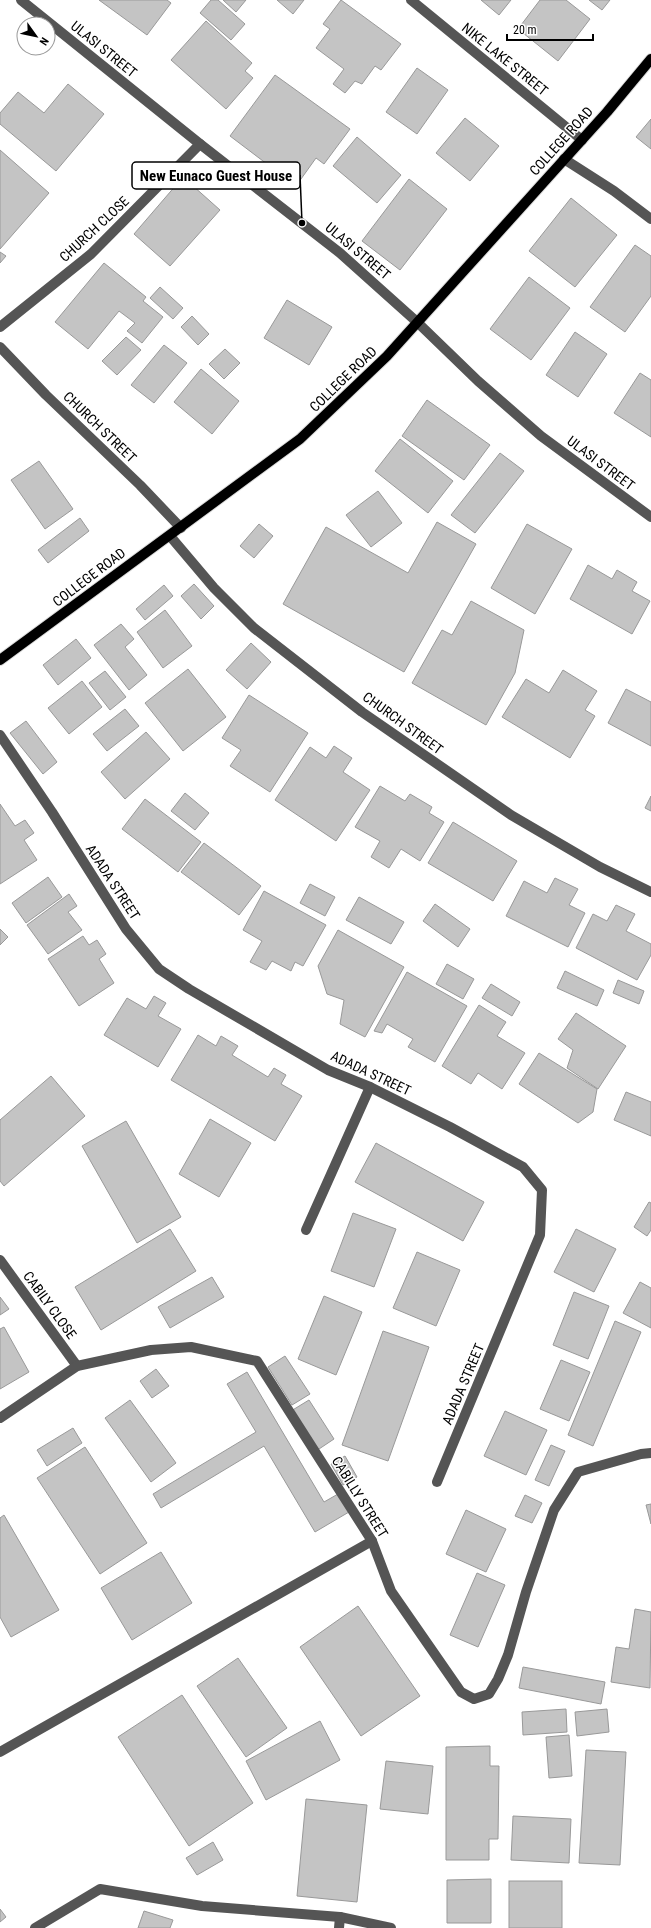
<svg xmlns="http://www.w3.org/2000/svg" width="651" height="1928" font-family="'Roboto Condensed',sans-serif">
<rect width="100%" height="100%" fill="#fff"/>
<g fill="#c4c4c4" stroke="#999">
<path d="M99 0H167L171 3 147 35Z"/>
<path d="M211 0H218L245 24 231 40 200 13Z"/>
<path d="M223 0H246L236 12Z"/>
<path d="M277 0H304L293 14Z"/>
<path d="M341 0 401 44 381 70 375 66 362 84 355 81 345 93 333 84 344 69 316 48 330 29 323 24Z"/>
<path d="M481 0H511L499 15Z"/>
<path d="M540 0H566L590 19 558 61 518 29Z"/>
<path d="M589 0H610L602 10Z"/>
<path d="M206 21 252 63 245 71 253 78 226 109 171 60Z"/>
<path d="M417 68 448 90 417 134 386 112Z"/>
<path d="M275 75 350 129 324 164 316 158 296 186 230 136Z"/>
<path d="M68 84 104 114 56 171 0 124V113L18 92 44 113Z"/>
<path d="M465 118 499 146 470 181 436 153Z"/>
<path d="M651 119V149L636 137Z"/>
<path d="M357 137 401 175 377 203 333 166Z"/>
<path d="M0 150 49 193 0 249Z"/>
<path d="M183 177 220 210 170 266 134 234Z"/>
<path d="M409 179 447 209 400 270 362 241Z"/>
<path d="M571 198 617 235 575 287 529 251Z"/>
<path d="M635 245 651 256V296L625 332 590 307Z"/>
<path d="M0 252 6 256 0 263Z"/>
<path d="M104 263 146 297 143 301 163 317 142 343 127 331 135 323 119 311 88 349 55 322Z"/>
<path d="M529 277 570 308 531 360 490 329Z"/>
<path d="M160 287 183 308 173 319 150 298Z"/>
<path d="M287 300 332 327 309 365 264 338Z"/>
<path d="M192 316 209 334 198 345 181 327Z"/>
<path d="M575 332 607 354 578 397 546 375Z"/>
<path d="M126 337 141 350 117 375 102 361Z"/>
<path d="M164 345 187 363 154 403 131 385Z"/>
<path d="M225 349 240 363 224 379 209 364Z"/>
<path d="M201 369 239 401 212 434 174 402Z"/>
<path d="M640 373 651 380V437L614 413Z"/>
<path d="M427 400 490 445 464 480 402 436Z"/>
<path d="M400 439 453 481 428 513 375 471Z"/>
<path d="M500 453 524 471 475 533 451 515Z"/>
<path d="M39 461 73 509 45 529 11 480Z"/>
<path d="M378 491 402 523 371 547 346 515Z"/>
<path d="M80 518 89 531 48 563 38 550Z"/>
<path d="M437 522 476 544 404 672 283 604 326 527 408 573Z"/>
<path d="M259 524 273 536 254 558 240 546Z"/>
<path d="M527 524 572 549 535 614 491 588Z"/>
<path d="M588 565 612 579 617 570 637 582 632 591 650 601 632 634 570 599Z"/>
<path d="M194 584 214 606 201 619 181 596Z"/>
<path d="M164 585 173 596 145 620 136 609Z"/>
<path d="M471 601 524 630 515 673 486 725 412 683 442 630 452 635Z"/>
<path d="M165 610 192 646 163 668 137 632Z"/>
<path d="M121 624 134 639 125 647 147 675 129 690 94 645Z"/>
<path d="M76 639 91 658 58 685 43 665Z"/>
<path d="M251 643 271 662 247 689 226 670Z"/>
<path d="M188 669 226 717 183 751 145 703Z"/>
<path d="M563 670 597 691 585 710 595 716 570 758 502 717 526 679 549 693Z"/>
<path d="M105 671 126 697 110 710 89 683Z"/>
<path d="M82 681 102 707 69 734 48 708Z"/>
<path d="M626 689 651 702V746L608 723Z"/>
<path d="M249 695 308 733 270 792 230 766 241 750 222 738Z"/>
<path d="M125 709 139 726 107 751 93 734Z"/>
<path d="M26 721 57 762 43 774 10 733Z"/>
<path d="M146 732 170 759 125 799 101 772Z"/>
<path d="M334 746 352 758 343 772 370 790 336 841 275 800 310 747 326 758Z"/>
<path d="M380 786 405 801 410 794 432 807 429 813 444 822 420 861 401 849 389 868 371 857 380 841 355 827Z"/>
<path d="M185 793 209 813 195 830 171 811Z"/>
<path d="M651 796V811L645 808Z"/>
<path d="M145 799 201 842 178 872 122 829Z"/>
<path d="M0 804 15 826 25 820 34 833 24 840 37 860 0 884Z"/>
<path d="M453 822 517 861 493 901 428 863Z"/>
<path d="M204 843 261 886 239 915 181 872Z"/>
<path d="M48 877 62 897 26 923 12 903Z"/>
<path d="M555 878 578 889 569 905 585 913 568 947 506 916 524 881 547 893Z"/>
<path d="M310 884 335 897 325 916 300 903Z"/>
<path d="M264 891 326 925 303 966 295 962 291 971 272 961 266 970 250 962 262 941 243 930Z"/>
<path d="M69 894 77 906 68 912 82 930 48 954 27 925Z"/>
<path d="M359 897 404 922 391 944 346 920Z"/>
<path d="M435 904 470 929 458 947 423 921Z"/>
<path d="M616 905 635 914 626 931 651 944V955L637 980 576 948 593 914 607 921Z"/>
<path d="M0 929 8 937 0 945Z"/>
<path d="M338 930 404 967 365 1037 340 1024 344 1000 327 994 318 966Z"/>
<path d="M83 936 89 945 97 940 106 954 99 959 114 983 79 1006 48 959Z"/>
<path d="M447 964 474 979 463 999 436 984Z"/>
<path d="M565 971 604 990 597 1006 557 988Z"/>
<path d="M407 972 467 1006 435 1062 408 1047 413 1039 387 1024 382 1033 374 1031Z"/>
<path d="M618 980 644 991 639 1004 613 993Z"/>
<path d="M491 984 520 1002 512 1016 482 998Z"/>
<path d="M154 996 166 1003 158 1016 181 1029 158 1067 104 1035 127 998 146 1009Z"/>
<path d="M479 1005 506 1022 497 1036 525 1053 502 1089 478 1073 471 1084 442 1066Z"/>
<path d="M576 1013 626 1046 598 1089 567 1068 573 1050 558 1039Z"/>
<path d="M198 1035 216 1046 221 1036 238 1046 232 1055 268 1077 274 1068 286 1075 281 1084 302 1096 275 1141 171 1080Z"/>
<path d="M539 1053 597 1089 593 1112 578 1123 519 1084Z"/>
<path d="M51 1076 85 1116 4 1186 0 1181V1120Z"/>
<path d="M626 1092 651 1102V1136L614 1120Z"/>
<path d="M210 1119 251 1143 219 1197 179 1174Z"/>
<path d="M126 1121 181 1217 137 1243 82 1146Z"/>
<path d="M376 1143 484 1202 463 1241 355 1182Z"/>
<path d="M649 1202 651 1203V1230L647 1236 634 1227Z"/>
<path d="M353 1213 396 1229 374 1287 331 1271Z"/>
<path d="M170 1229 196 1271 101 1330 75 1287Z"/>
<path d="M576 1229 616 1249 594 1292 554 1272Z"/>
<path d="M417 1252 460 1270 436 1326 393 1308Z"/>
<path d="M212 1277 224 1297 170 1328 158 1307Z"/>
<path d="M640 1282 651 1288V1328L623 1313Z"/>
<path d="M574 1292 609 1306 588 1359 553 1345Z"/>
<path d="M324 1296 362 1312 336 1375 298 1359Z"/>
<path d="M0 1297 9 1309 0 1315Z"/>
<path d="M615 1321 641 1332 593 1446 568 1435Z"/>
<path d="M4 1327 29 1372 0 1389V1329Z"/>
<path d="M383 1331 429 1347 388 1461 342 1445Z"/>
<path d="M285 1356 310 1394 292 1405 268 1367Z"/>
<path d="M561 1360 590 1372 569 1421 540 1409Z"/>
<path d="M156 1369 169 1386 152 1398 140 1381Z"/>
<path d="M247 1372 324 1502 338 1494 349 1512 315 1532 264 1446 161 1508 153 1494 256 1432 227 1384Z"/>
<path d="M130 1400 176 1463 151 1482 105 1418Z"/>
<path d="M309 1400 334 1439 316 1451 291 1411Z"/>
<path d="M505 1411 547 1430 526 1475 484 1456Z"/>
<path d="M73 1428 82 1443 47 1466 37 1450Z"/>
<path d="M551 1445 565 1451 549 1486 535 1480Z"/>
<path d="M85 1447 147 1543 100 1574 37 1478Z"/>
<path d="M345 1456 357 1477 343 1485 331 1464Z"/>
<path d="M525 1495 542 1503 532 1523 515 1516Z"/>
<path d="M651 1504V1524L646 1505Z"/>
<path d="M466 1510 506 1529 486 1572 446 1554Z"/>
<path d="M4 1515 59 1610 11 1637 0 1617V1518Z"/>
<path d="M161 1552 192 1603 132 1640 101 1588Z"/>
<path d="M477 1573 505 1585 478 1647 450 1635Z"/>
<path d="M358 1606 420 1696 361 1736 300 1647Z"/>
<path d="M635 1609 651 1612 650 1688 611 1682 616 1647 629 1649Z"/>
<path d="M238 1658 287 1728 246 1757 197 1686Z"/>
<path d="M523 1667 605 1682 601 1704 519 1688Z"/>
<path d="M182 1695 253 1803 189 1846 118 1737Z"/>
<path d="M566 1709 567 1732 523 1735 522 1712Z"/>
<path d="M607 1709 609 1732 577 1736 575 1712Z"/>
<path d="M320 1721 340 1760 266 1800 246 1761Z"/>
<path d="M569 1735 572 1776 549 1778 546 1737Z"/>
<path d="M490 1746V1766H499L498 1839H489V1860H446V1747Z"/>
<path d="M586 1750 626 1752 620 1865 579 1863Z"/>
<path d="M386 1761 433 1766 428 1814 380 1809Z"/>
<path d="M306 1799 367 1805 357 1902 297 1896Z"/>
<path d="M513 1816 571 1819 569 1863 511 1860Z"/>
<path d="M213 1842 223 1860 197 1875 186 1858Z"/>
<path d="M491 1879V1923H447V1880Z"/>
<rect x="509" y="1881" width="53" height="47"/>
<path d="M0 1909 6 1917 0 1922Z"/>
<path d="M144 1911 173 1920 170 1928H138Z"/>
</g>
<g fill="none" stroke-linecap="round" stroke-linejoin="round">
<defs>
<path id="major" d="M0 660 300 439 387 356 607 112 651 59"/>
</defs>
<use href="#major" stroke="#dbdbdb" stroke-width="12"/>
<g stroke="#555" stroke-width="10">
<path d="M21 0 200 144 340 253 417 322 478 381 541 436 651 517"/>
<path d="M411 0 582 140"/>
<path d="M564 159 614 191 651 219"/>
<path d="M0 327 91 254 200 144"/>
<path d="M0 347 46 395 140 485 181 528"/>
<path d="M170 536 214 588 254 628 362 712 511 815 600 867 651 892"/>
<path d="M0 735 52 812 126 929 159 969 189 989 328 1070 370 1087 450 1127 523 1167 542 1190 540 1235 437 1482"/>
<path d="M306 1230 370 1087"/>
<path d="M0 1260 77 1366"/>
<path d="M0 1418 77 1366 151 1350 191 1347 257 1361 372 1541 391 1591 461 1692 474 1699 489 1694 498 1679 508 1655 526 1592 554 1510 578 1472 641 1454 651 1453"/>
<path d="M0 1752 372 1541"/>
<path d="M35 1928 100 1889 202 1906 340 1917 391 1928"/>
<path d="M339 1928 340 1917"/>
</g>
<use href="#major" stroke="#000" stroke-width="10"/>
</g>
<g text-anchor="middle" stroke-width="3" stroke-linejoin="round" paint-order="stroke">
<g font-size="14" fill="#000" stroke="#fff">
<text transform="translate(104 49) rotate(39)" y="5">ULASI STREET</text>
<text transform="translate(505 59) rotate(39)" y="5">NIKE LAKE STREET</text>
<text transform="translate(561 141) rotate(-48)" y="5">COLLEGE ROAD</text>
<text transform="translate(94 229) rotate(-43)" y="5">CHURCH CLOSE</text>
<text transform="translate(358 251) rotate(40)" y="5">ULASI STREET</text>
<text transform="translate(343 379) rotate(-44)" y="5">COLLEGE ROAD</text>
<text transform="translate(100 427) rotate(44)" y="5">CHURCH STREET</text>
<text transform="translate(601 463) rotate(37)" y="5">ULASI STREET</text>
<text transform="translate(89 577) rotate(-37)" y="5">COLLEGE ROAD</text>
<text transform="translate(403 723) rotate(36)" y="5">CHURCH STREET</text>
<text transform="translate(113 882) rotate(57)" y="5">ADADA STREET</text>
<text transform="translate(371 1073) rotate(25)" y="5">ADADA STREET</text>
<text transform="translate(50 1305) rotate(54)" y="5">CABILY CLOSE</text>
<text transform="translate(463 1384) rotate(-67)" y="5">ADADA STREET</text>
<text transform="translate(360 1497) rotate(58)" y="5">CABILLY STREET</text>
</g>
</g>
<path fill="none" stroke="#000" stroke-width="1.5" d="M302 223L300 175"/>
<circle fill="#000" stroke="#fff" stroke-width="1.5" cx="302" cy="223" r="4"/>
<rect fill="#fff" stroke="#000" stroke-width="1.5" x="132" y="162" width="168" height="27" rx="4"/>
<g font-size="15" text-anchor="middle" font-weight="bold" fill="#000">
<text x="216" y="181">New Eunaco Guest House</text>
</g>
<g transform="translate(36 36) rotate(123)"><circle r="19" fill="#ffffff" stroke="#999999"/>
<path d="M0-3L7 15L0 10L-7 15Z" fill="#000000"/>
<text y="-6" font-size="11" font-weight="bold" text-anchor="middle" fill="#000000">N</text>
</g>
<path d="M507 34v6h86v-6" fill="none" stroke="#000000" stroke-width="2"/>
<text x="513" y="34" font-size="12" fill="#000000" stroke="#ffffff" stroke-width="3" paint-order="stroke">20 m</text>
</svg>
